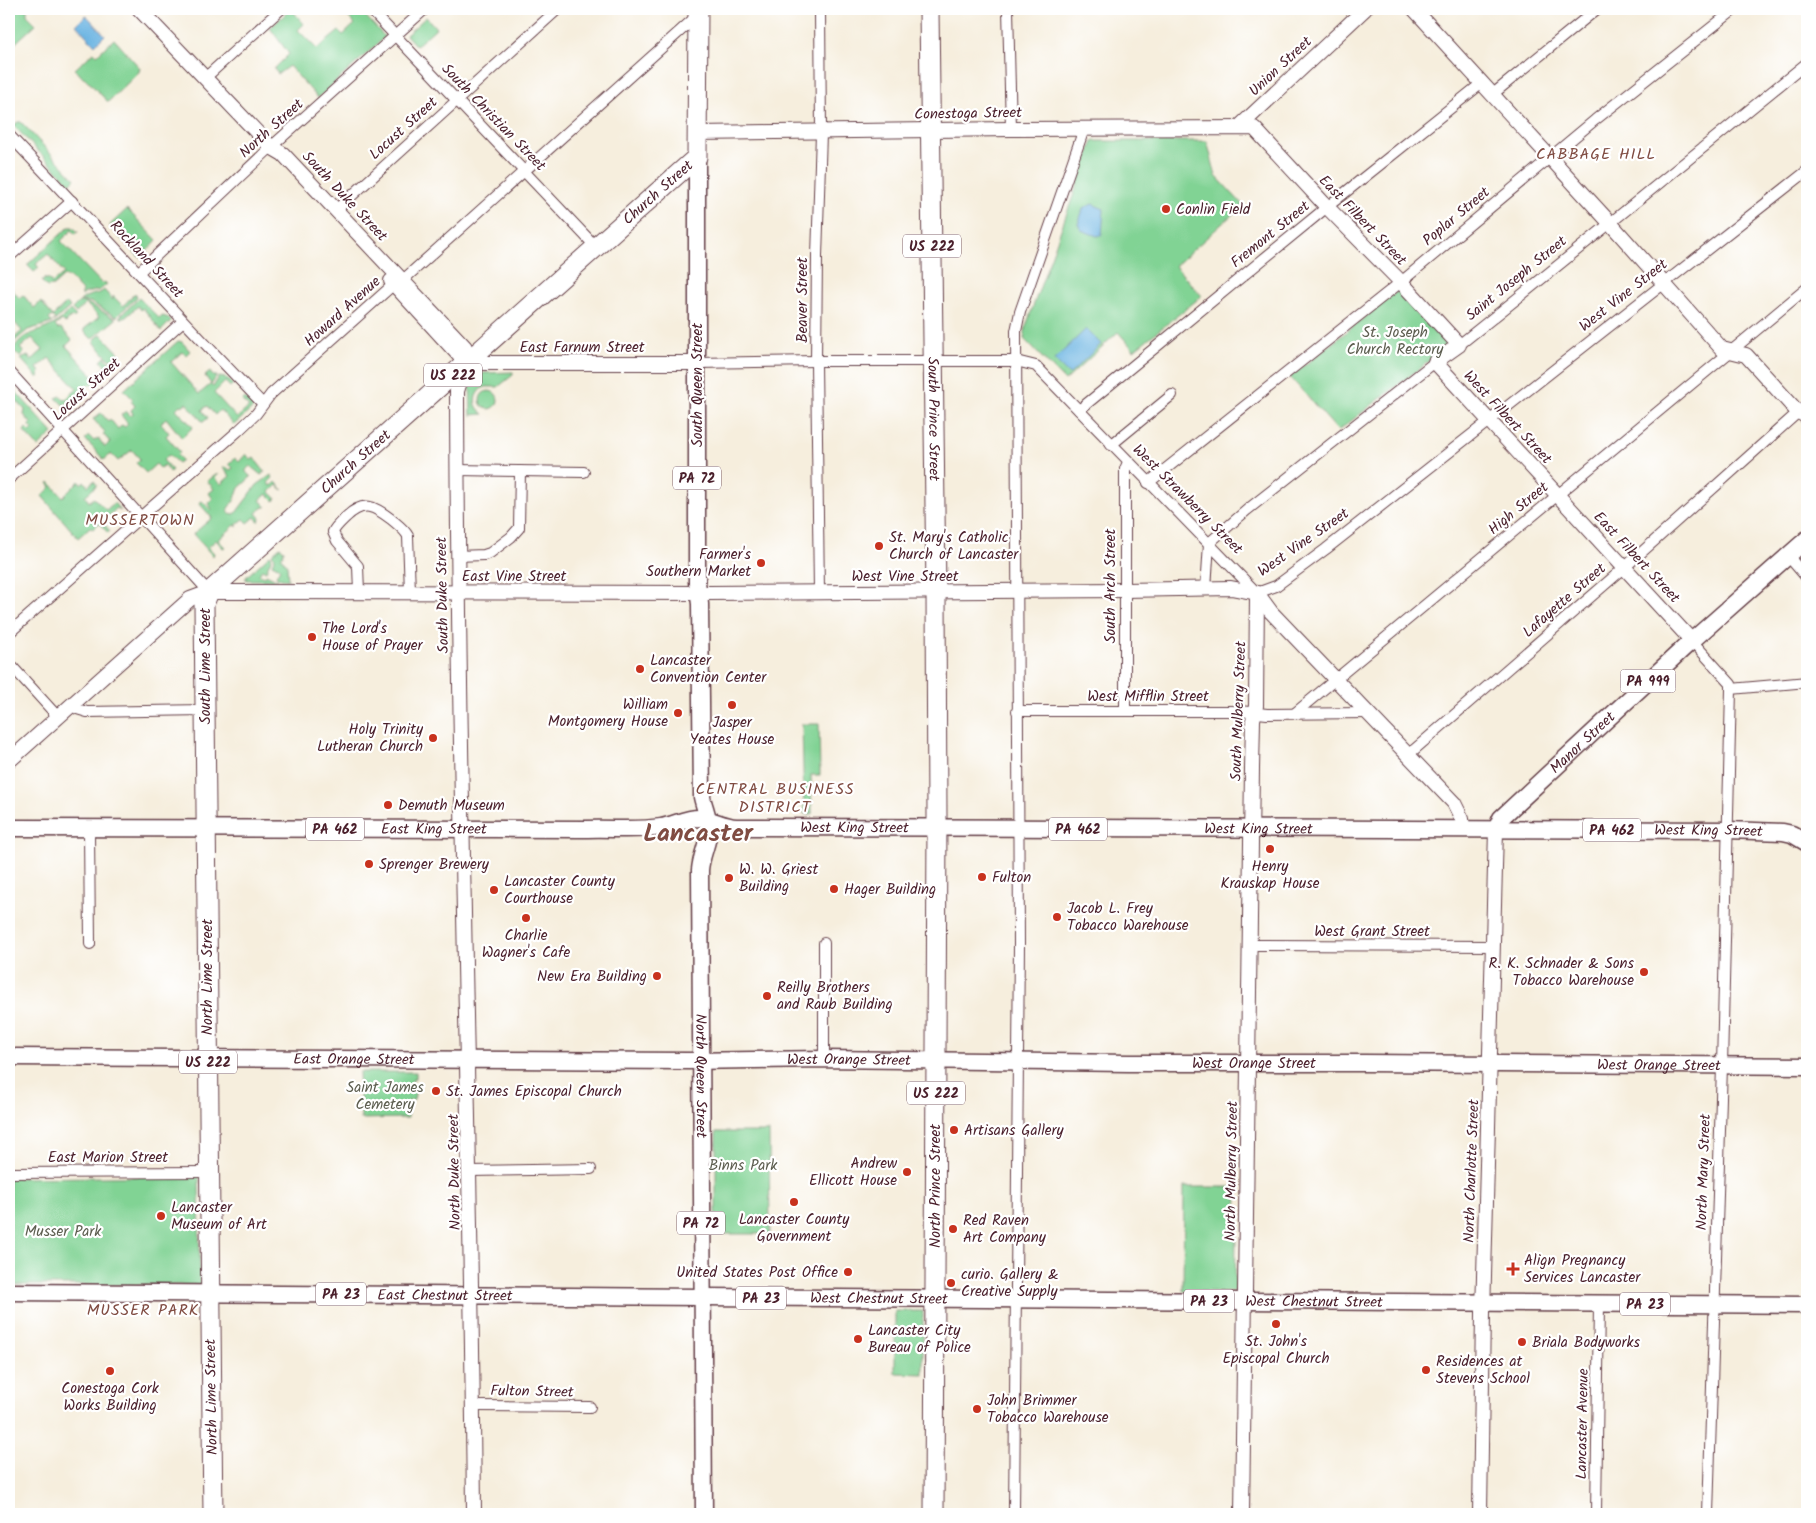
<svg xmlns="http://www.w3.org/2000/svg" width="1816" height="1523" font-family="Kalam,sans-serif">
<rect width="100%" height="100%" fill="#fff"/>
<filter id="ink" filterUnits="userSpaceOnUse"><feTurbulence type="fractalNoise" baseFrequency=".02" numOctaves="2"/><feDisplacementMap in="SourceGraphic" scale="10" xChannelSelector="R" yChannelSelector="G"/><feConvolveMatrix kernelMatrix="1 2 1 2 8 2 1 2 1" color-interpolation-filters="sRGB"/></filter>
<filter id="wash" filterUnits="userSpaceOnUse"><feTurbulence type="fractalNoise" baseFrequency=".0096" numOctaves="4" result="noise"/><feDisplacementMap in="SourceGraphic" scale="20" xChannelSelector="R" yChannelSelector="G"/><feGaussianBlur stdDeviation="1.12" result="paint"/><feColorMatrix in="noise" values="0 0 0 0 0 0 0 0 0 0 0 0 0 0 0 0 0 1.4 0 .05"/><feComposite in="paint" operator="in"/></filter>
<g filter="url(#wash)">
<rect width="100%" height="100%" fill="#f6eedd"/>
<g fill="#81d394" stroke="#667960">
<path d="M9 9H27V15L36 24 9 49Z"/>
<path d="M291 9 304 24 298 30 317 49 339 31 343 35 355 24 340 9H359L385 37 318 98 289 66 278 74 274 69 289 54 270 28Z"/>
<path d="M426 17 436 28 416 46 406 35Z"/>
<path d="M114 39 140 68 139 72 108 102 85 78 84 79 75 69 94 52 97 55Z"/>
<path d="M18 122H21L75 179 70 184 14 126 15 124Z"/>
<path d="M1093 141H1207L1216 176 1243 205 1175 266 1202 296 1134 350 1118 332 1065 381 1024 339 1026 326Z"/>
<path d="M127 209 157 240 141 257 138 256 111 228 110 225Z"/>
<path d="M69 227H73L78 232 75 234 72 230 61 241 102 284 104 282 107 284 100 290 85 293 82 296V291L70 278 64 276 53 286 47 287 42 282 45 278 46 280 48 278 52 283 64 273 48 254 36 264 39 268 34 272 28 266V264Z"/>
<path d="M9 286 19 298 23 295 34 308 41 302 53 316 67 303 70 307 53 322 55 319 52 316 49 319 52 323 28 330 9 346V338L11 341 22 331 9 316Z"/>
<path d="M1400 289 1450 345 1338 431 1290 377Z"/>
<path d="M104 290 113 300V296L123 306 135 293 137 297 116 317 90 302 80 301C90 292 98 296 104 290Z"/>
<path d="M139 298 159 318 163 316 169 318 171 321 161 331 143 308 141 310 138 306 125 318H120V316Z"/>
<path d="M79 302 87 303 116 319 92 339 84 331V329L99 317 86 304 76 313 72 309Z"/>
<path d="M70 310 76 316 73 318 72 317 65 323 62 320 55 326 58 329 61 328 72 340 66 346 94 377 106 367 101 361 105 357 110 363 108 371 93 384 87 385 65 405 62 404 56 398 61 396 65 400 77 389 49 358 37 368 40 372 38 378 21 359 28 356 32 360 43 350 32 338 20 348 24 353 20 357 13 350C22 333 34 334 48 327 57 324 64 316 70 310Z"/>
<path d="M101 334 121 355 114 361 109 359 94 342V340Z"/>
<path d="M178 341 182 342 190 351 186 355 182 352 171 362 199 394 211 384 205 376 210 372 213 376H217L211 385 213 387 219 377 226 378 233 384 230 387 225 382 214 393 237 418 249 407 242 401 245 398 253 405V408L234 425 220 410 215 415 207 406 202 410 208 418 203 422 186 403 182 406 180 405 176 409 193 427 182 438 166 418 161 423 169 433 166 436 180 452 177 455 182 460 178 463 169 455 163 460 172 470 170 472 164 465 160 468 156 464 146 473 136 463 140 459 132 450 118 461 111 454 104 460 85 439 89 436 94 441 98 438 105 447 110 442 103 434 105 432 93 419 101 413 108 421 110 419 118 429 122 425 125 427 128 424 121 415 126 411 131 416 133 414 131 410 135 406 131 401 133 399 124 390Z"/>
<path d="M513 372V375L498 387H486L481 389C472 398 474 407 484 414L471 415 470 385 483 373Z"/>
<path d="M9 384 53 433 38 447 24 432 26 428 30 432 33 429 30 426 31 423 24 415 25 410 9 392Z"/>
<circle cx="489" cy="400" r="9"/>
<path d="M246 454 251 460 254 458 265 472 261 475 250 466 246 470V472L251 477 239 488 234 501 228 508 229 513 235 514 257 485 271 475 273 478 268 483 271 486 276 482 283 490 277 485 270 492 276 498 274 501 267 494 260 500 266 507H263L256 513 260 518 259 522 255 517 248 523 244 519 237 524V527L235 525 218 540 225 547 223 548 216 540 208 547 214 553 213 556 193 534 212 518 199 503 202 501 211 510 212 509 208 503 213 499 209 493 214 489 207 481 219 473 215 478 221 484 230 476 223 468 226 467 230 470 233 468 229 464 235 458 239 462Z"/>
<path d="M79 481 81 484 84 481 88 486 94 481 97 485 85 496 89 502 94 498 106 510 114 503 121 511 117 508 102 522 110 531 108 533 99 523 93 529 90 527 78 538 42 496 51 487 48 483 49 482 63 497Z"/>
<path d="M280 547 284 550 283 555 281 557 287 565 288 580 281 579 276 576 280 568 272 564 275 557 272 554Z"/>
<path d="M270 555 272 557 266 571 262 569 259 575 265 577 266 574 278 580H246V577Z"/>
<path d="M802 724H819L820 775H811L812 814H804Z"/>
<path d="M359 1072H416V1078L412 1080 413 1087 416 1088 414 1100 408 1101V1118L361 1119Z"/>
<path d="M716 1132H769L770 1234H716Z"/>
<path d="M199 1176 200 1285H9V1178Z"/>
<path d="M1184 1187H1237L1235 1292 1183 1291Z"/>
<path d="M895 1311H923V1374L895 1373Z"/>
</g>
<g fill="#6ab4e2" stroke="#5a6a86">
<path d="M86 15 105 35 95 45 76 25Z"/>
<path d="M1092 204 1104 209 1102 235 1097 236 1081 230 1078 224 1083 209Z"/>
<path d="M1086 329 1101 344 1069 375 1054 360Z"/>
</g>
</g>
<g filter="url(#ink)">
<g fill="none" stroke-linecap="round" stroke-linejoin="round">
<defs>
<g id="street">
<path d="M370 9 596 247"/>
<path d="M1008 9 1011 129"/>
<path d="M205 78 281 9"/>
<path d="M1493 94 1597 9"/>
<path d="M9 135C94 224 177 316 263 404"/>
<path d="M336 210 558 9"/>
<path d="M9 257 72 201"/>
<path d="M139 272 271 147 425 9"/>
<path d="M1459 345C1576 252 1691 157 1807 63"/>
<path d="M697 363 816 361H1016L1036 366 1257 593 1276 586 1326 549 1807 171"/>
<path d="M9 371 209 592"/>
<path d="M1079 410 1327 207 1482 83"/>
<path d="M1111 445 1172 395"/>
<path d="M457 470 584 472"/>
<path d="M9 479 183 321"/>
<path d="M1148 483 1401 282 1595 120 1735 9"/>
<path d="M457 556 484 555 490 553 511 537 519 528 520 471"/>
<path d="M1788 556 1807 578"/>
<path d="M1206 589 1209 543 1247 510 1435 362"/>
<path d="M359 592 358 566 337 541 333 532C336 526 341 522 346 517 364 500 374 506 391 519 398 525 404 529 408 536L410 592"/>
<path d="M819 592 816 362 817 256 821 133 820 9"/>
<path d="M9 633 238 431 256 414 271 394 394 284 403 280 698 15"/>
<path d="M1692 641 1731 684V689L1722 1066 1708 1514"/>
<path d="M9 663 58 717"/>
<path d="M1731 689 1807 682"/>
<path d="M73 703 77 709 87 712 205 710"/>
<path d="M1017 711H1240L1267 714 1368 713"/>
<path d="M1125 711V469L1128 462"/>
<path d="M1295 713 1807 288"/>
<path d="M1408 755 1624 568 1794 416 1807 408"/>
<path d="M89 829 90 944"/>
<path d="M824 943V1059"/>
<path d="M1251 945 1494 946"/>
<path d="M470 1171 591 1169"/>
<path d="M9 1173 208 1172"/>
<path d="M474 1406 590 1407"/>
<path d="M1014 1514 1019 943 1016 331 1020 312 1084 129"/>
<path d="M1596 1514 1599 1304"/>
</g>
<g id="secondary">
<path d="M139 9 271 147 283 154 465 347 466 363 457 391C458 765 471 1140 474 1514"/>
<path d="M1414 9 1611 224 1722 349 1746 355 1796 410 1807 417"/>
<path d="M1239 127 1365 9"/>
<path d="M697 133 1011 129 1254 128 1327 207 1401 282 1459 345 1435 362 1692 641"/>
<path d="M391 281 466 363"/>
<path d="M466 363H697"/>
<path d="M1257 593 1271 612 1454 803 1462 819 1463 829"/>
<path d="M9 761 190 599 209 592 710 593 1125 590 1231 588 1257 593"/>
<path d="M1242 1514 1252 769 1253 720 1256 706 1257 593"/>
<path d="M1480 1514 1483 1313 1496 830"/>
</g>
<g id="primary">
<path id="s1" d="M697 157V582L700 604 702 797C704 807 709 817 709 828 709 842 701 855 700 870L704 1514"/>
<path id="s2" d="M9 828 587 829C611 828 637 831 661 827 674 825 685 818 699 818 712 819 723 826 736 827L1728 830 1783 832 1792 834 1807 843"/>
<path id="s3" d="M1496 830 1501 818 1686 646 1807 539"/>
<path id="s4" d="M9 1057 689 1061 824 1059 1129 1063H1365L1807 1066"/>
<path id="s5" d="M9 1292 1807 1305"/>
</g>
<g id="highway">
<path id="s6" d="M929 9 936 592 937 817 934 1514"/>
<path id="s7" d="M213 1514C209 1211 208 908 204 604L209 592 697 157 698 9"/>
</g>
</defs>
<use href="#street" stroke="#643e46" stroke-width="12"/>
<use href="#secondary" stroke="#643e46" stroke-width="16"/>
<use href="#primary" stroke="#643e46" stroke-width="19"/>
<use href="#highway" stroke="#643e46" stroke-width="21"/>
<use href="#street" stroke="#fff" stroke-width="10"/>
<use href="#secondary" stroke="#fff" stroke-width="14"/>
<use href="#primary" stroke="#fff" stroke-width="16"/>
<use href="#highway" stroke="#fff" stroke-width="19"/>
</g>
</g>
<g fill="#c8321e" stroke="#fff" stroke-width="2">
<circle cx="1166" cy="209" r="5"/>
<circle cx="879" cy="546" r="5"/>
<circle cx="761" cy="563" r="5"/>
<circle cx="312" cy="637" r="5"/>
<circle cx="640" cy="669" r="5"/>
<circle cx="732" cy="705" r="5"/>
<circle cx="678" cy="713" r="5"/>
<circle cx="433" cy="738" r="5"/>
<circle cx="388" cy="805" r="5"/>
<circle cx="1270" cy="849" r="5"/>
<circle cx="369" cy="864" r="5"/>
<circle cx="982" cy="877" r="5"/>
<circle cx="729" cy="878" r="5"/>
<circle cx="834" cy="889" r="5"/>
<circle cx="494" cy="890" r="5"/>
<circle cx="1057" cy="917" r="5"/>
<circle cx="526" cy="918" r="5"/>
<circle cx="1644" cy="972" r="5"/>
<circle cx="657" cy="976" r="5"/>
<circle cx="767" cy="996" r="5"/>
<circle cx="436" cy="1091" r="5"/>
<circle cx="954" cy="1130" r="5"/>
<circle cx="907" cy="1172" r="5"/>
<circle cx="794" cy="1202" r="5"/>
<circle cx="161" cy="1216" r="5"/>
<circle cx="953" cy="1229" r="5"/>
<path d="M1510.5 1261.5h5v5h5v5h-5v5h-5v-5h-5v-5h5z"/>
<circle cx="848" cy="1272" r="5"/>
<circle cx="951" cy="1283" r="5"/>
<circle cx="1276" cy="1324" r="5"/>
<circle cx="858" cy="1339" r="5"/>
<circle cx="1522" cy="1342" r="5"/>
<circle cx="1426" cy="1370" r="5"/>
<circle cx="110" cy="1371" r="5"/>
<circle cx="977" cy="1409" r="5"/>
</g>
<g text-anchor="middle" stroke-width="4.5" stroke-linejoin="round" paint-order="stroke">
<g fill="#fff" stroke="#80626b" stroke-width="1">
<rect x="903" y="234.5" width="58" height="23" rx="4"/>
<rect x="424" y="363.5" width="58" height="23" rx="4"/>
<rect x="673" y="466.5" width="48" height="23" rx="4"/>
<rect x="1620.5" y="669.5" width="55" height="23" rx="4"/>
<rect x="306" y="817.5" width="58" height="23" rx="4"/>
<rect x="1049" y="817.5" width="58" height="23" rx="4"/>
<rect x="1583" y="818.5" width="58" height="23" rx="4"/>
<rect x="179" y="1050.5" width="58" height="23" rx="4"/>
<rect x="907" y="1081.5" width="58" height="23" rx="4"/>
<rect x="677" y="1211.5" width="48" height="23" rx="4"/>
<rect x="316" y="1282.5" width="50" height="23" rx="4"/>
<rect x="736" y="1286.5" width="50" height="23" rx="4"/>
<rect x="1184" y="1289.5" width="50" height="23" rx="4"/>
<rect x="1620" y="1292.5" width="50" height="23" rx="4"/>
</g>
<g font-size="14" font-weight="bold" fill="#4a1f2b">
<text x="932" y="251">US 222</text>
<text x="453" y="380">US 222</text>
<text x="697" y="483">PA 72</text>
<text x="1648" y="686">PA 999</text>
<text x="335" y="834">PA 462</text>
<text x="1078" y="834">PA 462</text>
<text x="1612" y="835">PA 462</text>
<text x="208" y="1067">US 222</text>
<text x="936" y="1098">US 222</text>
<text x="701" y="1228">PA 72</text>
<text x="341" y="1299">PA 23</text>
<text x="761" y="1303">PA 23</text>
<text x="1209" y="1306">PA 23</text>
<text x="1645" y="1309">PA 23</text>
</g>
<g font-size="15" fill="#4a1f2b" stroke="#fff">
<text transform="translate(1280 66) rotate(-43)" y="5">Union Street</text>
<text transform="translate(968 113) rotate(-1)" y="5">Conestoga Street</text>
<text transform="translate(494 117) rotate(46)" y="5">South Christian Street</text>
<text transform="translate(271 128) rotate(-42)" y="5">North Street</text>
<text transform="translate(403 128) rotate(-42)" y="5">Locust Street</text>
<text dy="5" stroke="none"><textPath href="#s7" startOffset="1524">Church Street</textPath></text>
<text transform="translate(345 196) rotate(47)" y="5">South Duke Street</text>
<text transform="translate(1456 216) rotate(-40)" y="5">Poplar Street</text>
<text transform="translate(1363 220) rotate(46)" y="5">East Filbert Street</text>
<text transform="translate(1270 234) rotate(-39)" y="5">Fremont Street</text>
<text transform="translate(147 259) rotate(47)" y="5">Rockland Street</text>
<text transform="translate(1516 278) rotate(-39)" y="5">Saint Joseph Street</text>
<text transform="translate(1623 295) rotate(-38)" y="5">West Vine Street</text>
<text transform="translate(802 300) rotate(-90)" y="5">Beaver Street</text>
<text transform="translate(342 311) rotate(-42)" y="5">Howard Avenue</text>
<text x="582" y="352">East Farnum Street</text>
<text transform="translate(697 385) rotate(-90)" y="5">South Queen Street</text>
<text transform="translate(86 389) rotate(-42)" y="5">Locust Street</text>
<text transform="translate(1508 417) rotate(47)" y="5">West Filbert Street</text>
<text dy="5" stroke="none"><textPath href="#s6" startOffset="410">South Prince Street</textPath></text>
<text dy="5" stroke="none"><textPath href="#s7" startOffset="1119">Church Street</textPath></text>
<text transform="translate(1188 499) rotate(45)" y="5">West Strawberry Street</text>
<text transform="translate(1518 508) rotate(-40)" y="5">High Street</text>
<text transform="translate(1303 542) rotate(-35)" y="5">West Vine Street</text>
<text transform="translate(1637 557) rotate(47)" y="5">East Filbert Street</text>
<text x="514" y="581">East Vine Street</text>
<text x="905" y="581">West Vine Street</text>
<text transform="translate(1110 586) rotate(-90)" y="5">South Arch Street</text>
<text transform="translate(442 595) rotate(-91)" y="5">South Duke Street</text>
<text transform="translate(1564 600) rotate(-41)" y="5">Lafayette Street</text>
<text transform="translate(205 666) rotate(-90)" y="5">South Lime Street</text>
<text x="1148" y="701">West Mifflin Street</text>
<text transform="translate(1238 711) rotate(-88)" y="5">South Mulberry Street</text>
<text dy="5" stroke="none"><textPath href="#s3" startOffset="124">Manor Street</textPath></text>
<text dy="5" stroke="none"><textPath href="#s2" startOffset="848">West King Street</textPath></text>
<text dy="5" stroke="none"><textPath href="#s2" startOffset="425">East King Street</textPath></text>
<text dy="5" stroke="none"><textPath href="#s2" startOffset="1252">West King Street</textPath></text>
<text dy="5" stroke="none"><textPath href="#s2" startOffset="1702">West King Street</textPath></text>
<text x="1372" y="936">West Grant Street</text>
<text transform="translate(207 977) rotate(-90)" y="5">North Lime Street</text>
<text dy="5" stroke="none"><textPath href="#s4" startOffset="345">East Orange Street</textPath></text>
<text dy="5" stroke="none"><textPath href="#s4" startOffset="840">West Orange Street</textPath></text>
<text dy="5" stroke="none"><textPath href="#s4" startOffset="1245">West Orange Street</textPath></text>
<text dy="5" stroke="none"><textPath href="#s4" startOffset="1650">West Orange Street</textPath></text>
<text dy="5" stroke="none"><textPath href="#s1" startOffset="921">North Queen Street</textPath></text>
<text x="108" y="1162">East Marion Street</text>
<text transform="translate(1231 1171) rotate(-89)" y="5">North Mulberry Street</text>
<text transform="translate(1471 1171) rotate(-88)" y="5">North Charlotte Street</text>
<text transform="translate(454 1172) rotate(-91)" y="5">North Duke Street</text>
<text transform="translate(1703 1172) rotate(-88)" y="5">North Mary Street</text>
<text transform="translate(935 1186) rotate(-90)" y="5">North Prince Street</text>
<text dy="5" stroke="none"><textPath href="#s5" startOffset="436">East Chestnut Street</textPath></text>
<text dy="5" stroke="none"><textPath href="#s5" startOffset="870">West Chestnut Street</textPath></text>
<text dy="5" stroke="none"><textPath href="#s5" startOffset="1305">West Chestnut Street</textPath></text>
<text transform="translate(532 1391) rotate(1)" y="5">Fulton Street</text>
<text transform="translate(211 1397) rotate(-91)" y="5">North Lime Street</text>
<text transform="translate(1582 1424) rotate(-89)" y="5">Lancaster Avenue</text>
</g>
<g font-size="15" fill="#4a1f2b" stroke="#fff" text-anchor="start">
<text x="1176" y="214">Conlin Field</text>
<text x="889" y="542">St. Mary's Catholic<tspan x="889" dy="17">Church of Lancaster</tspan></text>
<text x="751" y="559" text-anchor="end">Farmer's<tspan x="751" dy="17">Southern Market</tspan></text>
<text x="322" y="633">The Lord's<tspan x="322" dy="17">House of Prayer</tspan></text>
<text x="650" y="665">Lancaster<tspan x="650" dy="17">Convention Center</tspan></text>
<text x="668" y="709" text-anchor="end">William<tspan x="668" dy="17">Montgomery House</tspan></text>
<text x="732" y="727" text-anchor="middle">Jasper<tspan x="732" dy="17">Yeates House</tspan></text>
<text x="423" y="734" text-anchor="end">Holy Trinity<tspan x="423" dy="17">Lutheran Church</tspan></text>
<text x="398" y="810">Demuth Museum</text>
<text x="379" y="869">Sprenger Brewery</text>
<text x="1270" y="871" text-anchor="middle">Henry<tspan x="1270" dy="17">Krauskap House</tspan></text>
<text x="739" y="874">W. W. Griest<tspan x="739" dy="17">Building</tspan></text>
<text x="992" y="882">Fulton</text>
<text x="504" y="886">Lancaster County<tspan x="504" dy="17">Courthouse</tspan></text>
<text x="844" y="894">Hager Building</text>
<text x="1067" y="913">Jacob L. Frey<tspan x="1067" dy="17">Tobacco Warehouse</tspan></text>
<text x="526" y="940" text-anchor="middle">Charlie<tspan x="526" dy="17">Wagner's Cafe</tspan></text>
<text x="1634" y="968" text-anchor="end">R. K. Schnader &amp; Sons<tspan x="1634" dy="17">Tobacco Warehouse</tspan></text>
<text x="647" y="981" text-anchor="end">New Era Building</text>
<text x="777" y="992">Reilly Brothers<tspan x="777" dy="17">and Raub Building</tspan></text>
<text x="446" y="1096">St. James Episcopal Church</text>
<text x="964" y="1135">Artisans Gallery</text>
<text x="897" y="1168" text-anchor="end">Andrew<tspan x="897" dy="17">Ellicott House</tspan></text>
<text x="171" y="1212">Lancaster<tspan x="171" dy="17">Museum of Art</tspan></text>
<text x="794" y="1224" text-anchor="middle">Lancaster County<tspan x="794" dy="17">Government</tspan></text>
<text x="963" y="1225">Red Raven<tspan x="963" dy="17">Art Company</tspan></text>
<text x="1524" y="1265">Align Pregnancy<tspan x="1524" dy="17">Services Lancaster</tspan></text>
<text x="838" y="1277" text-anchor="end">United States Post Office</text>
<text x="961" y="1279">curio. Gallery &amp;<tspan x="961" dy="17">Creative Supply</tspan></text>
<text x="868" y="1335">Lancaster City<tspan x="868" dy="17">Bureau of Police</tspan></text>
<text x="1276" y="1346" text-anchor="middle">St. John's<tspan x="1276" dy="17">Episcopal Church</tspan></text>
<text x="1532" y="1347">Briala Bodyworks</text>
<text x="1436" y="1366">Residences at<tspan x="1436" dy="17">Stevens School</tspan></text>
<text x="110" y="1393" text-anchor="middle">Conestoga Cork<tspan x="110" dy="17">Works Building</tspan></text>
<text x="987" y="1405">John Brimmer<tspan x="987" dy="17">Tobacco Warehouse</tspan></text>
</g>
<g font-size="15" fill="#5d5e50" stroke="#fff">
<text x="1395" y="337">St. Joseph<tspan x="1395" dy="17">Church Rectory</tspan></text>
<text x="385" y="1092">Saint James<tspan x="385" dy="17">Cemetery</tspan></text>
<text x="743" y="1170">Binns Park</text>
<text x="63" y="1236">Musser Park</text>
</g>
<g font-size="16" letter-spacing="1" fill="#804c42" stroke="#fff">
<text x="1596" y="159">CABBAGE HILL</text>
<text x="140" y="525">MUSSERTOWN</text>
<text x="775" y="794">CENTRAL BUSINESS<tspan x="775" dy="18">DISTRICT</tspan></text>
<text x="143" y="1315">MUSSER PARK</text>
</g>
<g font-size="25" font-weight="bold" fill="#804c42" stroke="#fff">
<text x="698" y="841">Lancaster</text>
</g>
</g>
<rect width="1816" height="1523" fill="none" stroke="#fff" stroke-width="30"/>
</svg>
